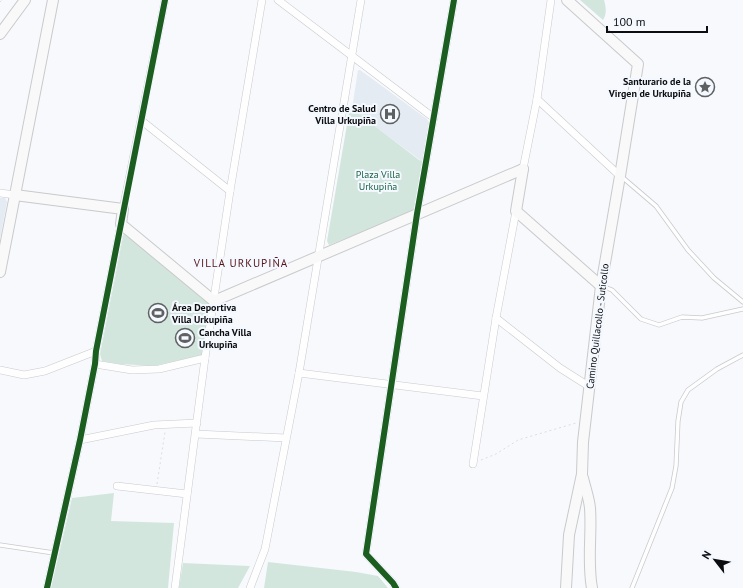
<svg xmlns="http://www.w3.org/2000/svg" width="743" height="588" font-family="'PT Sans',sans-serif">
<rect width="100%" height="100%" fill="#f7f9fc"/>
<g fill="#e5ebf3">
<path d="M358 70H360L427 119 430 124 423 161 420 160 352 109Z"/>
<path d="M0 198H5L7 202 0 239Z"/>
</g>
<g fill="#d3e6dd">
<path d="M580 0H604C606 7 607 14 603 20Z"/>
<path d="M350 107 419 160 423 161 415 207 412 212 329 245 327 241Z"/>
<path d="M124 231 209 298 206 328 202 355 153 366 120 364 102 361 100 354Z"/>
<path d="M114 493 111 521 174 523 168 588H51L72 498Z"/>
<path d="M268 562 356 572 378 576 388 588H264Z"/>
<path d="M183 563 249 566H250L238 588H179Z"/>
</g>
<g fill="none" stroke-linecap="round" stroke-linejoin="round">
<defs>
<g id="lane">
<path d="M622 177 656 206 688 250 714 278 743 302"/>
<path d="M602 286 612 290 641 319 659 325 682 317 702 318 743 309"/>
<path d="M0 545 54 553"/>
<path d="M632 588 672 488 676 466 678 421 681 402 688 390 717 369 743 355"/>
</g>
<g id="street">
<path d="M278 0 434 118"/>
<path d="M537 99 620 176"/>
<path d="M142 121 230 191"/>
<path d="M523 169 537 99 551 0"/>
<path d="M0 193 15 195"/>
<path d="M123 209 165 0"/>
<path d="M496 318 560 368 590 387"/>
<path d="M95 364 132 370 159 369 205 358"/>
<path d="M0 370 24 375 45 371 96 351"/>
<path d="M299 373 483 396"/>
<path d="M196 434 286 438"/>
<path d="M80 440 154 425 197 423"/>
<path d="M473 464 496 318 516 211"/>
<path d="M117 486 187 494"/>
<path d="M47 588 80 440 95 364 96 351 121 224"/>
<path d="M175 588 205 358 230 191 262 0"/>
<path d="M250 588 265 549 299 373 361 0"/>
<path d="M396 588 393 583 366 554 417 214 454 0"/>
</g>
<g id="secondary">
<path d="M0 34 25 0"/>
<path d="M523 169 516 211 601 286"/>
<path d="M15 195 123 209 121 224 214 301 523 169"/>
<path d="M0 272 53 0"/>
<path d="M583 478C585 487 589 498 590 508 592 535 587 561 592 588"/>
<path d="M566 588 569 535 582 474 583 442 601 286 620 176 638 64 567 0"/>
</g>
</defs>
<use href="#lane" stroke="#c8cacc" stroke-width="5"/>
<use href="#street" stroke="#c8cacc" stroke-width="8"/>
<use href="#secondary" stroke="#c8cacc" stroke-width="12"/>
<g stroke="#ddddde" stroke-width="1" stroke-dasharray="2 3" stroke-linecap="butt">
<path d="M0 2 2 0"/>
<path d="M481 460 496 454 518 440 576 423"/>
<path d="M157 484 165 432"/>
</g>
<use href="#lane" stroke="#fefeff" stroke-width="3.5"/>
<use href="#street" stroke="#fefeff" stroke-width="7"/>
<use href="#secondary" stroke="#faf9f9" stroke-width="10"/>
<defs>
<g id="cycleway">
<path d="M47 588 80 440 95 364 96 351 165 0"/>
<path d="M396 588 393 583 366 554 417 214 454 0"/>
</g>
</defs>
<use href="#cycleway" stroke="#f4f8ff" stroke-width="8"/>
<use href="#cycleway" stroke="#1b5e20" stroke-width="6"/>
</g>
<defs>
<symbol id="sight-ring" viewBox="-11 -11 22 22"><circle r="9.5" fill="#f4f8ff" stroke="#5e6062" stroke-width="1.5"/><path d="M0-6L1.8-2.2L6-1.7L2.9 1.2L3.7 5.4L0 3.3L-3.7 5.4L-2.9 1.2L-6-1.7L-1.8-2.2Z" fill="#5e6062"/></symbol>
<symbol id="hospital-ring" viewBox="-11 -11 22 22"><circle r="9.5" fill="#f4f8ff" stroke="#5e6062" stroke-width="1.5"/><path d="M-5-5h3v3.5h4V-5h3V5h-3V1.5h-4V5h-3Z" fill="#5e6062"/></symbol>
<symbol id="stadium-ring" viewBox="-11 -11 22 22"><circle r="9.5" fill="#f4f8ff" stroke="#5e6062" stroke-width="1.5"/><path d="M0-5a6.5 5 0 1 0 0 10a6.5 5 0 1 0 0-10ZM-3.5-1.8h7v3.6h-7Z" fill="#5e6062"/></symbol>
</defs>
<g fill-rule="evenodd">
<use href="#sight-ring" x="694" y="76" width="22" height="22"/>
<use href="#hospital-ring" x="379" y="103" width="22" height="22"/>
<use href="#stadium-ring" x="147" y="302" width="22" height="22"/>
<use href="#stadium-ring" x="174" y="327" width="22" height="22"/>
</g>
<g text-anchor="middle" stroke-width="4" stroke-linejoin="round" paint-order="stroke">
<g font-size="10" font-weight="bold" fill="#0c0d0f" stroke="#f4f8ff" text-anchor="end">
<text x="691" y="85">Santurario de la<tspan x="691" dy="12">Virgen de Urkupiña</tspan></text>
<text x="376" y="112">Centro de Salud<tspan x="376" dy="12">Villa Urkupiña</tspan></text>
<text x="172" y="311" text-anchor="start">Área Deportiva<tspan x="172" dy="12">Villa Urkupiña</tspan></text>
<text x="199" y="336" text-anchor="start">Cancha Villa<tspan x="199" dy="12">Urkupiña</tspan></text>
</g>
<g font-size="10" fill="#1e6444" stroke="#f4f8ff">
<text x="378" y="178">Plaza Villa<tspan x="378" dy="12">Urkupiña</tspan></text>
</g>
<g font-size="10" fill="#0c0d0f" stroke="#f4f8ff">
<text transform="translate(597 326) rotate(-83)" y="4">Camino Quillacollo - Suticollo</text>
</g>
<g font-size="11" letter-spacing="1" fill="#581315" stroke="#f4f8ff">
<text x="241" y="267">VILLA URKUPIÑA</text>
</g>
</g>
<g transform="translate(715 560) rotate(301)" stroke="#f4f8ff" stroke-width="3" paint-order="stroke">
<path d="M0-3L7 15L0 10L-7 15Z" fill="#0c0d0f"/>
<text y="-6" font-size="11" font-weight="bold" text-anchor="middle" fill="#0c0d0f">N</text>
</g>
<path d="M607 26v6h100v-6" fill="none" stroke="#0c0d0f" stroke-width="2"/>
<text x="613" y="26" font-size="12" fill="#0c0d0f" stroke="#f4f8ff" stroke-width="3" paint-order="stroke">100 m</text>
</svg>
